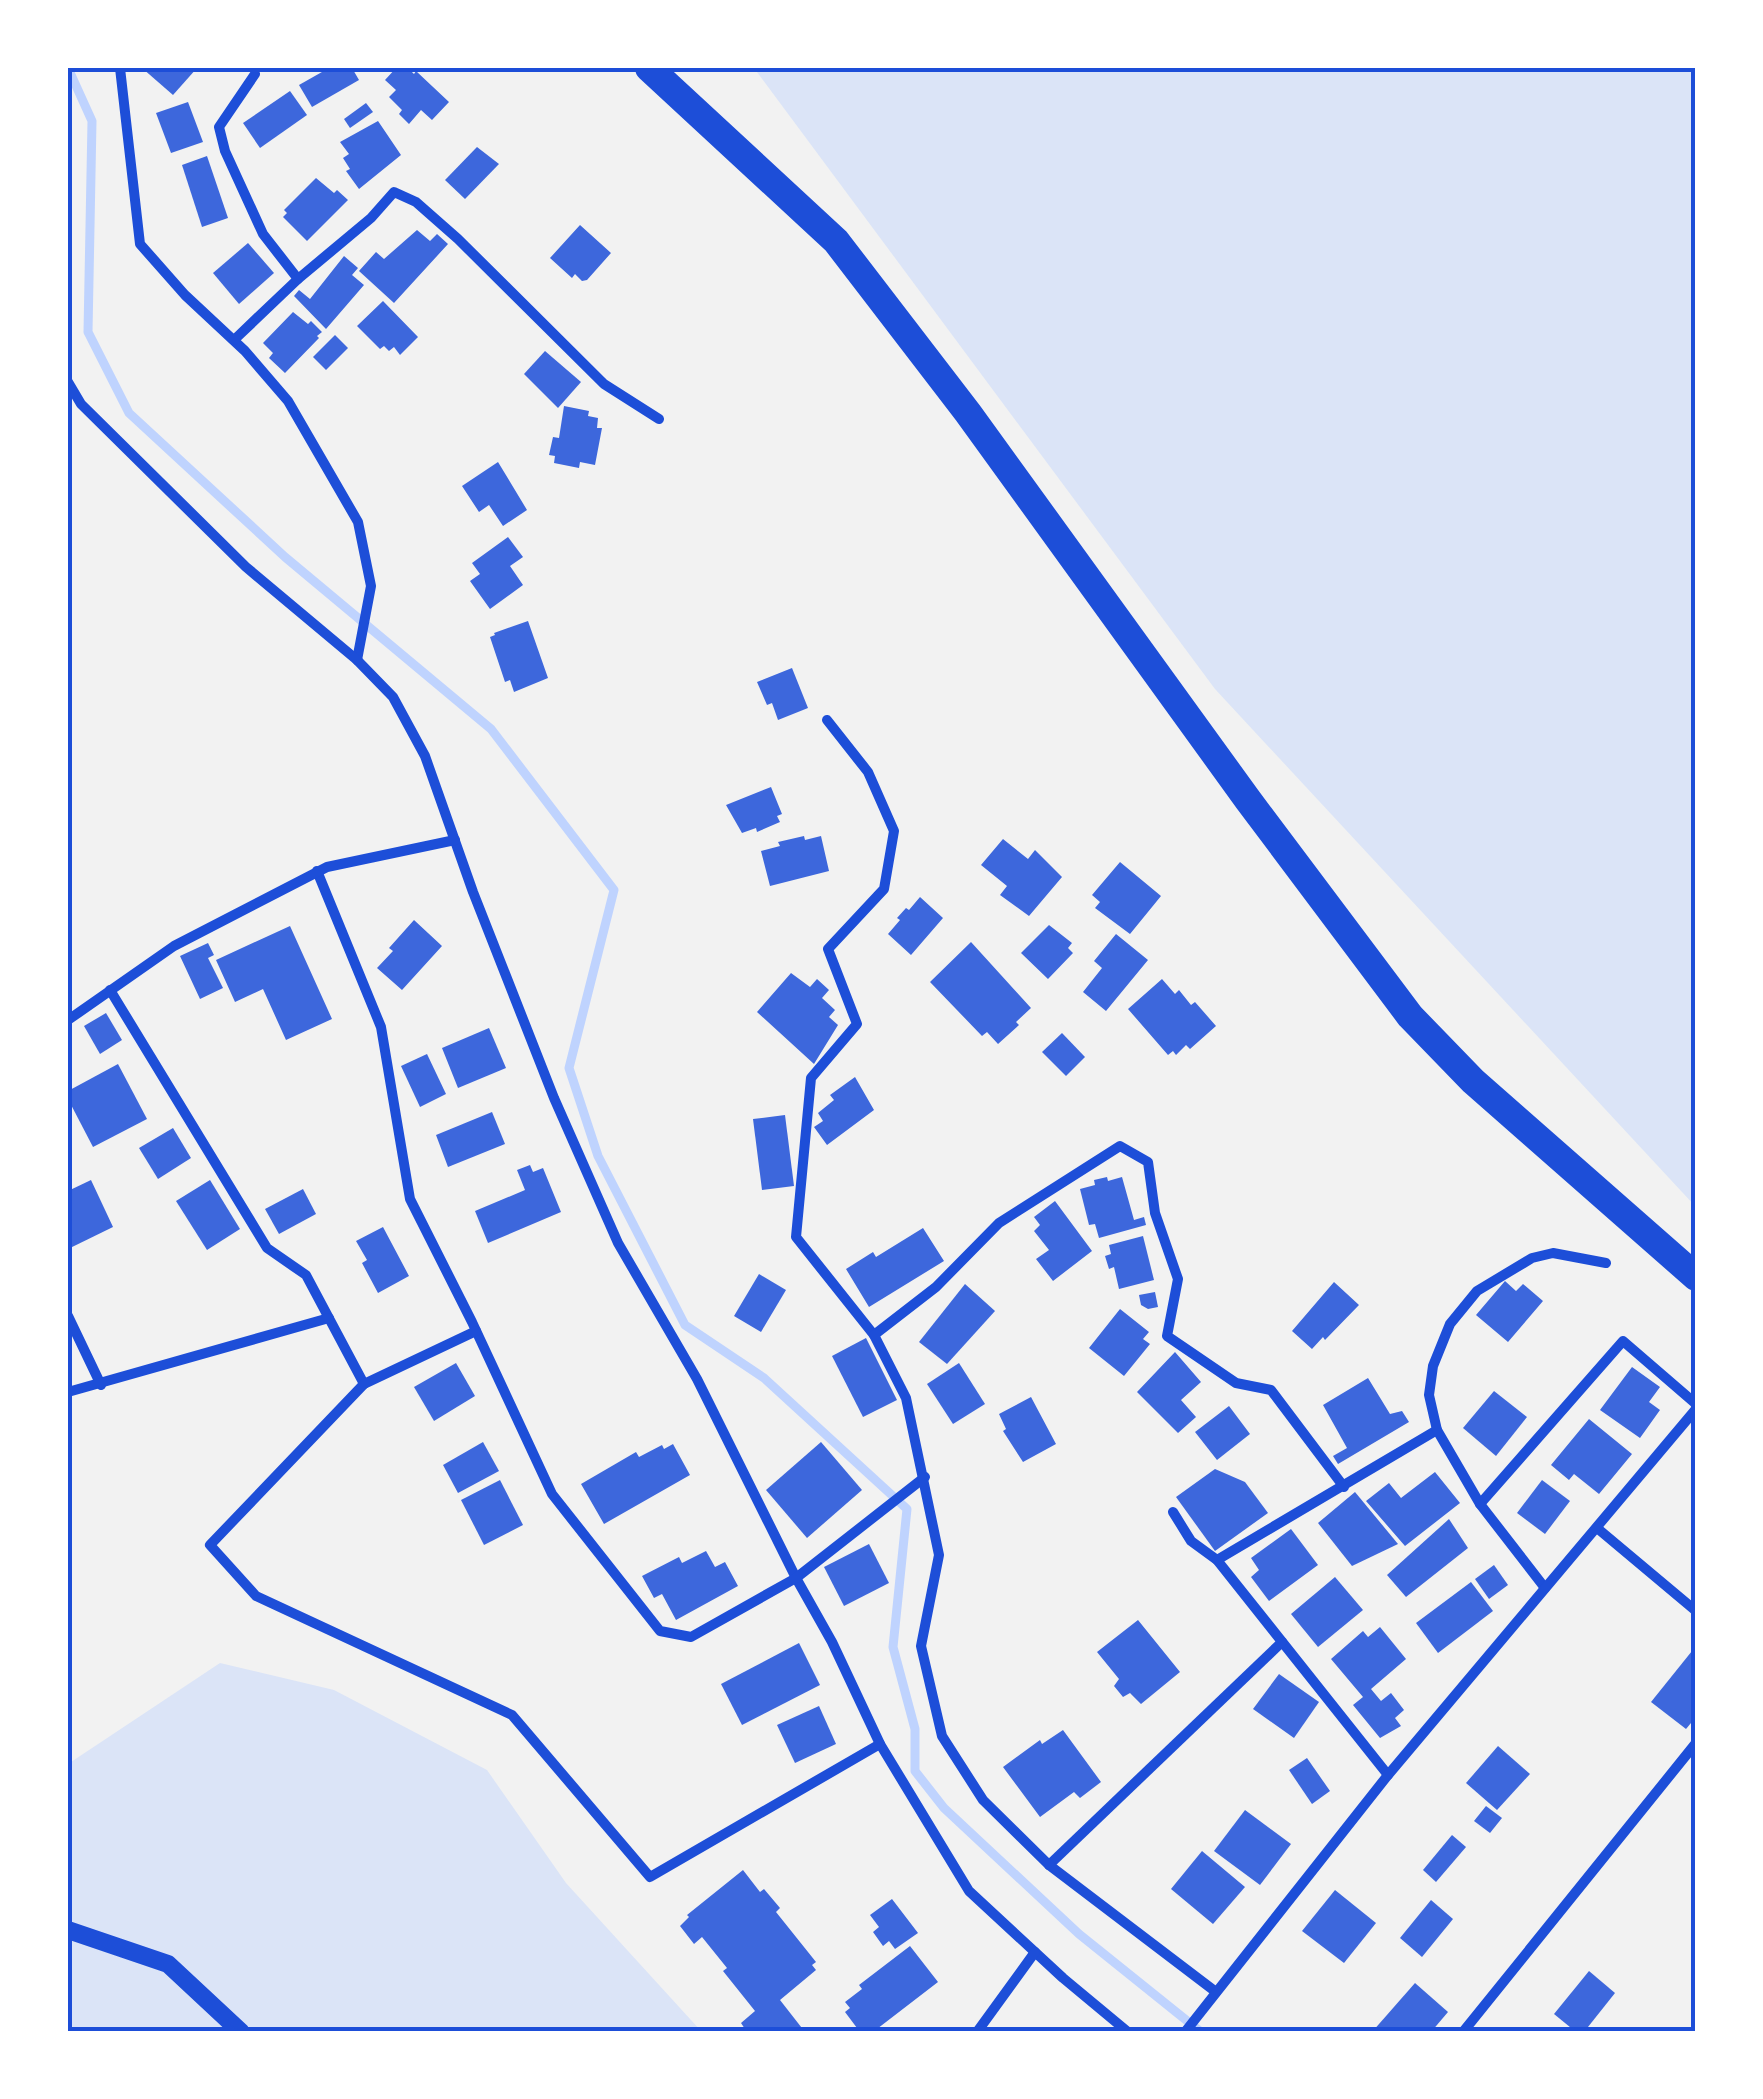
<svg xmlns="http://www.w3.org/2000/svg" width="1763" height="2099" font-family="Ubuntu,sans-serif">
<rect width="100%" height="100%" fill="#f2f2f2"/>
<g fill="#dbe4f7">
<path d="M754 68H1695V1206L1215 689Z"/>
<path d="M220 1663 334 1690 487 1770 566 1883 701 2031 68 2032V1764Z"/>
</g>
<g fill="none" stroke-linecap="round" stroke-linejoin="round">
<path stroke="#bfd3fe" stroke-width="9" d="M68 68 92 121 88 332 129 413 285 557 491 729 614 890 569 1068 598 1156 685 1325 764 1378 907 1509 893 1647 915 1729V1771L944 1808 1079 1934 1201 2032"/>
</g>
<g fill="#3d67dc">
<path d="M142 68H197L173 95Z"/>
<path d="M329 68H352L359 80 312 107 299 85Z"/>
<path d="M396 68H408L414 74 416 71 449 102 432 120 421 110 409 124 399 114 402 110 389 97 396 90 385 80Z"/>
<path d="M290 91 307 115 260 148 243 123Z"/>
<path d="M188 102 203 142 171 153 156 113Z"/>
<path d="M366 103 373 112 350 128 344 119Z"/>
<path d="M378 121 401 155 359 189 346 171 350 169 343 158 349 154 340 142Z"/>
<path d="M477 147 499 164 465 199 445 180Z"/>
<path d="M207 156 228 218 202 227 182 165Z"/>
<path d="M316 178 334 193 337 190 348 200 307 241 283 217 287 213 284 210Z"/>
<path d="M580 225 611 253 587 280 582 281 575 274 572 278 550 258Z"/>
<path d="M417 230 430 241 437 234 448 244 394 303 359 271 376 252 384 259Z"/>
<path d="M248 243 274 273 239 304 213 273Z"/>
<path d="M344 256 358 268 352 275 364 285 326 329 294 296 299 290 310 299Z"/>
<path d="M383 301 418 337 400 355 394 347 389 351 384 346 380 349 357 326Z"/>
<path d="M293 312 308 324 311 321 322 332 317 336 319 338 285 373 269 358 273 353 263 343Z"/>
<path d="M335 335 348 348 326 370 313 357Z"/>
<path d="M545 351 581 382 558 408 524 374Z"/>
<path d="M564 406 589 411 588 416 598 418 597 428H602L595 465 580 462 579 468 554 463 555 456 549 455 553 437 559 438Z"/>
<path d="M498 462 527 510 503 526 489 505 479 512 462 486Z"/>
<path d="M508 537 523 557 510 566 523 585 490 609 470 581 480 574 472 563Z"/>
<path d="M528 621 548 678 514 692 510 680 505 682 490 637 495 635 494 633Z"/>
<path d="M792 668 808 708 778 720 772 703 767 705 757 682Z"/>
<path d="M771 787 782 814 777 816 780 822 757 832 756 828 742 833 726 805Z"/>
<path d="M804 836 805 840 821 836 829 871 770 886 761 851 780 846 778 842Z"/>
<path d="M1003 839 1028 859 1035 850 1062 877 1029 916 1000 895 1007 886 981 865Z"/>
<path d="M1120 862 1161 896 1130 934 1095 908 1100 902 1092 895Z"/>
<path d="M920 897 943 918 911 955 888 934 900 920 897 918 906 908 909 910Z"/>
<path d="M414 920 442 946 402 990 377 968 393 951 389 948Z"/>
<path d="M1049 925 1072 943 1068 948 1073 953 1048 979 1021 953Z"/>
<path d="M290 926 332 1019 286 1040 263 989 235 1002 216 960Z"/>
<path d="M1116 934 1148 960 1106 1011 1083 992 1102 968 1094 961Z"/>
<path d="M971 942 1031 1008 1016 1022 1019 1025 998 1044 987 1032 982 1036 930 982Z"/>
<path d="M208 943 214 955 208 958 223 988 200 999 180 956Z"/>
<path d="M791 973 810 987 817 979 829 990 822 998 835 1010 829 1017 838 1025 814 1064 757 1012Z"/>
<path d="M1162 979 1175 994 1179 990 1191 1005 1195 1002 1216 1026 1190 1049 1186 1045 1176 1055 1173 1051 1168 1055 1128 1009Z"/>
<path d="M106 1013 122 1040 100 1054 84 1026Z"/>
<path d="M489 1028 506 1068 458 1088 442 1048Z"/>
<path d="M1062 1033 1085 1057 1066 1076 1042 1052Z"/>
<path d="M427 1054 446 1094 420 1107 401 1066Z"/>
<path d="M118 1064 147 1119 93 1147 68 1099V1091Z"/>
<path d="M855 1077 874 1110 827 1145 814 1127 823 1121 818 1113 834 1100 830 1095Z"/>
<path d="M492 1112 505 1144 448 1167 436 1135Z"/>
<path d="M785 1115 794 1186 762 1190 753 1119Z"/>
<path d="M173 1128 191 1158 158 1179 139 1148Z"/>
<path d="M530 1165 533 1172 543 1168 561 1212 488 1243 475 1211 525 1190 517 1170Z"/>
<path d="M1107 1177 1108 1181 1122 1177 1134 1220 1144 1217 1146 1225 1099 1238 1095 1224 1089 1225 1080 1189 1095 1185 1094 1180Z"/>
<path d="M91 1180 113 1227 68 1249V1191Z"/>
<path d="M210 1180 240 1229 207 1250 176 1201Z"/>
<path d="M303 1189 316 1214 279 1234 265 1209Z"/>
<path d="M1055 1201 1092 1251 1053 1281 1036 1259 1049 1250 1034 1231 1040 1225 1034 1217Z"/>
<path d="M383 1227 409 1276 378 1293 362 1263 367 1260 356 1241Z"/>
<path d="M923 1228 944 1261 869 1307 846 1269 873 1252 876 1257Z"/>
<path d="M1143 1236 1154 1280 1119 1289 1114 1267 1109 1269 1105 1256 1111 1254 1109 1245Z"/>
<path d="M759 1274 786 1290 761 1332 734 1316Z"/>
<path d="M1505 1281 1516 1291 1523 1284 1543 1301 1508 1342 1476 1315Z"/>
<path d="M1334 1282 1359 1305 1325 1340 1323 1337 1312 1349 1292 1331Z"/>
<path d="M965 1284 995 1311 947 1364 919 1342Z"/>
<path d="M1155 1292 1158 1307 1148 1309 1141 1305 1139 1295Z"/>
<path d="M1120 1309 1149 1332 1143 1339 1150 1344 1124 1376 1089 1348Z"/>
<path d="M866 1338 897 1400 863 1417 832 1356Z"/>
<path d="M1175 1352 1201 1382 1181 1400 1196 1417 1178 1433 1137 1392Z"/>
<path d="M456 1363 475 1396 434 1421 414 1387Z"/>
<path d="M959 1363 985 1404 953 1424 927 1384Z"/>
<path d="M1632 1367 1660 1387 1649 1402 1660 1410 1640 1438 1600 1410Z"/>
<path d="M1368 1378 1390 1414 1402 1411 1409 1422 1338 1464 1333 1456 1347 1448 1323 1405Z"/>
<path d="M1494 1391 1527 1417 1496 1456 1463 1428Z"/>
<path d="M1031 1397 1056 1444 1023 1462 1003 1431 1006 1429 999 1414Z"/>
<path d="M1229 1406 1250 1434 1217 1460 1195 1432Z"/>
<path d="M1589 1419 1632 1454 1599 1494 1574 1474 1569 1480 1551 1465Z"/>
<path d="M483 1442 499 1471 458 1493 443 1465Z"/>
<path d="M821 1442 862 1490 807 1538 766 1490Z"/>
<path d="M673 1444 690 1475 604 1524 581 1484 636 1452 639 1457 662 1445 664 1449Z"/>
<path d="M1215 1469 1245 1482 1268 1513 1215 1551 1176 1497Z"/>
<path d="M1435 1472 1460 1503 1405 1546 1366 1501 1389 1483 1401 1498Z"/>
<path d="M500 1480 523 1525 484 1545 461 1500Z"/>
<path d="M1542 1480 1570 1501 1545 1534 1517 1513Z"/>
<path d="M1355 1492 1398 1544 1352 1566 1318 1523Z"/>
<path d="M1449 1519 1468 1548 1406 1597 1387 1575Z"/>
<path d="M1291 1529 1318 1565 1269 1601 1251 1577 1259 1570 1251 1558Z"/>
<path d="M869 1544 889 1583 844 1606 824 1567Z"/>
<path d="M706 1551 715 1567 725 1562 738 1586 676 1620 662 1594 654 1598 642 1576 679 1557 682 1563Z"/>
<path d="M1494 1565 1508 1585 1489 1599 1475 1579Z"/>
<path d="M1335 1577 1363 1610 1318 1647 1291 1614Z"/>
<path d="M1471 1582 1493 1611 1438 1653 1416 1623Z"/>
<path d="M1138 1620 1180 1672 1141 1704 1130 1693 1123 1697 1114 1686 1119 1679 1097 1652Z"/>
<path d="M1380 1627 1406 1659 1371 1689 1381 1701 1391 1693 1404 1710 1395 1718 1401 1726 1380 1738 1353 1705 1363 1697 1331 1659 1363 1631 1368 1637Z"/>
<path d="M799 1643 820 1685 742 1725 721 1684Z"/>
<path d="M1696 1646V1717L1686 1729 1651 1702Z"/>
<path d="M1279 1674 1319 1702 1294 1738 1253 1709Z"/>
<path d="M819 1706 836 1744 795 1763 777 1725Z"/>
<path d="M1063 1730 1101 1782 1080 1798 1074 1792 1040 1817 1003 1767 1040 1740 1042 1744Z"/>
<path d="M1498 1746 1530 1774 1497 1810 1466 1783Z"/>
<path d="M1307 1758 1330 1791 1312 1804 1289 1770Z"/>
<path d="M1486 1806 1502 1818 1490 1833 1474 1821Z"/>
<path d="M1245 1810 1291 1844 1260 1885 1214 1851Z"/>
<path d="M1452 1835 1466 1847 1436 1882 1423 1870Z"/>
<path d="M1202 1851 1245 1887 1213 1924 1171 1889Z"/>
<path d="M743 1870 760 1892 764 1889 780 1908 776 1912 816 1962 812 1965 816 1970 780 2000 805 2032H747L741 2023 755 2011 723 1971 727 1968 702 1937 694 1944 680 1926 689 1917 687 1915Z"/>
<path d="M1335 1890 1376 1923 1344 1963 1302 1931Z"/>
<path d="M892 1899 918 1933 895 1949 889 1941 883 1946 873 1932 879 1927 870 1915Z"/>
<path d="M1431 1900 1453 1919 1422 1957 1400 1938Z"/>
<path d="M910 1946 938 1982 873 2032H860L845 2012 850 2008 845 2002 862 1989 859 1985Z"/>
<path d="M1589 1971 1615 1993 1584 2032H1576L1554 2014Z"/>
<path d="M1415 1983 1448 2012 1431 2032H1372Z"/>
</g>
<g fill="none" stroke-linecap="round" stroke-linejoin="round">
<g stroke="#1d4ed8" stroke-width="10">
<path d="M120 68 140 244 185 295 245 351 288 401 358 522 371 586 357 660"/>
<path d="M255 74 219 127 225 151 263 234 298 279"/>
<path d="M234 340 298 279 371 218 394 192 416 202 458 239 604 384 659 419"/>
<path d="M68 382 81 404 246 567 357 660 393 697 425 756 473 892 554 1098 618 1243 697 1379 796 1578 832 1642 880 1744 969 1891 1063 1978 1128 2032"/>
<path d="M827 720 868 772 894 831 884 889 828 949 857 1024 811 1078 796 1237 874 1335"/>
<path d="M317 871 381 1027 410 1199 472 1322 552 1494 660 1631 691 1637 796 1578 925 1477"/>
<path d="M110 990 267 1248 306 1275 364 1384"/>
<path d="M68 1020 174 946 327 867 455 840"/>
<path d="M68 1316 101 1385"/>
<path d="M476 1331 364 1384 210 1545 256 1596 512 1715 650 1877 880 1744"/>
<path d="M68 1392 329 1318"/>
<path d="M1480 1504 1623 1341 1696 1404"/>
<path d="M1173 1512 1191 1541 1217 1560 1388 1775"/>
<path d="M1597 1528 1696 1611"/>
<path d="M1217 1560 1437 1430"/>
<path d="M1545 1588 1480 1504 1437 1430 1429 1395 1433 1366 1450 1324 1477 1291 1532 1258 1553 1253 1606 1263"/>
<path d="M1049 1865 1282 1642"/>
<path d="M1216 1992 1049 1865 983 1800 942 1736 921 1646 939 1555 906 1398 874 1335 936 1287 999 1223 1120 1146 1148 1162 1155 1213 1178 1279 1167 1336 1236 1383 1271 1390 1344 1487"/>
<path d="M977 2032 1035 1952"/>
<path d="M1185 2032 1388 1775 1696 1409"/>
<path d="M1463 2032 1696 1743"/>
</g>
<path stroke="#1d4ed8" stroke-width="18" d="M68 1930 168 1964 241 2032"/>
<path stroke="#1d4ed8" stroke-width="28" d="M649 68 836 241 968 413 1248 800 1410 1016 1473 1081 1696 1277"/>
</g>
<rect width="1763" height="2099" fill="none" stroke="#ffffff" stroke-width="140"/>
<rect x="70" y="70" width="1623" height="1959" fill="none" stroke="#1d4ed8" stroke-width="4"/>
</svg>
